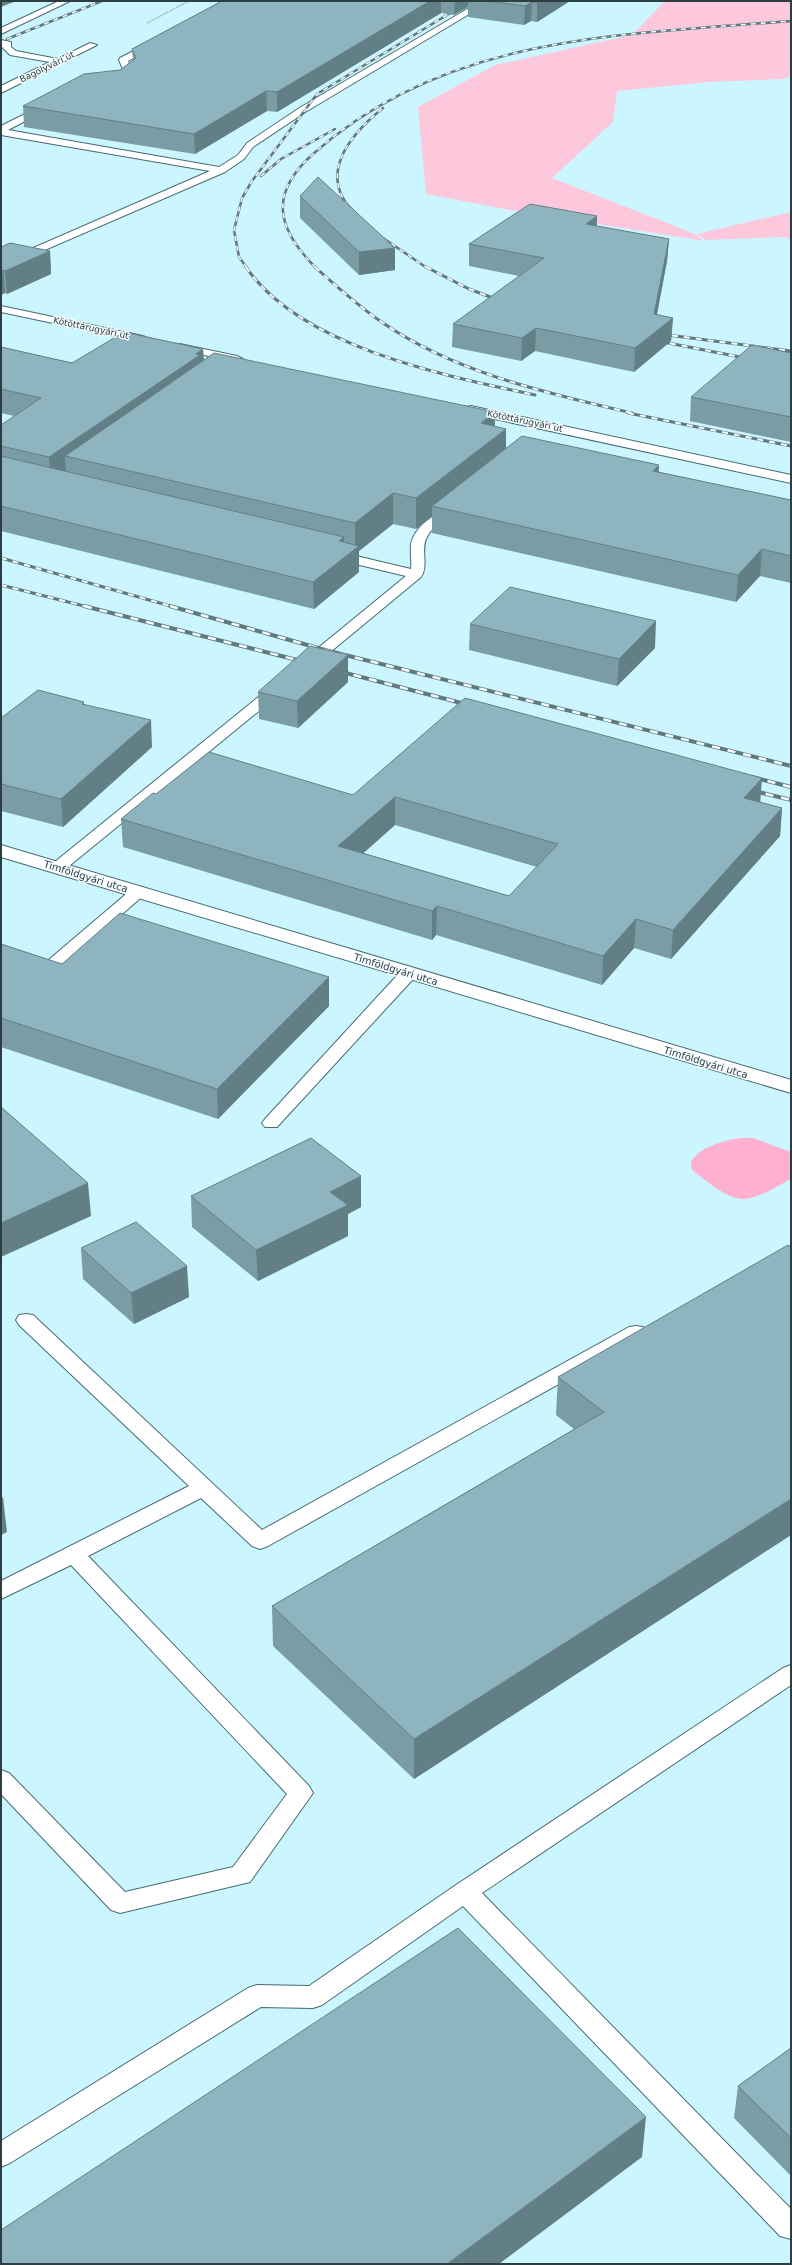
<svg xmlns="http://www.w3.org/2000/svg" width="792" height="2265" font-family="'DejaVu Sans',sans-serif">
<rect width="100%" height="100%" fill="#ccf6ff"/>
<g fill="#fdc8dc">
<path d="M665 1H791V76L783 79 709 82 617 91 613 122 552 178 695 234 704 241 510 210 426 194 418 107 495 65 632 35Z"/>
<path d="M791 212V239L784 237 706 240 697 234Z"/>
</g>
<path fill="#feb1cf" d="M741 1138H753L791 1152V1179C777 1186 757 1200 741 1199 726 1198 704 1179 692 1170L691 1162C699 1147 725 1140 741 1138Z"/>
<g fill="none" stroke-linecap="round" stroke-linejoin="round">
<defs>
<g id="lane">
<path d="M59 1H70L1 34V28Z"/>
<path d="M481 1H491L307 111 253 147 244 159 225 172 1 269V262L210 171 1 135V126L45 104 48 105V109L8 130 219 167 238 155 247 143 301 107Z"/>
<path d="M1 40 11 42V47L16 51 58 59 90 43 97 45 1 93V86L50 62 10 55 2 47Z"/>
<path d="M151 42 158 44 128 61 136 77C131 82 124 88 118 86V82L126 76 119 60 120 58Z"/>
<path d="M1 306 143 336 149 339 143 342 1 312Z"/>
<path d="M180 344 237 356 243 359 237 362 176 349 174 347 176 345Z"/>
<path d="M471 406 791 475V483L467 413 465 410 467 407Z"/>
<path d="M451 506 456 507 457 510 456 513C446 519 432 526 427 537 420 549 429 565 421 577L311 668H301L299 665 301 662 406 576 330 558 328 555 330 552 335 551 411 569C412 560 410 552 411 544 414 528 436 510 451 506Z"/>
<path d="M277 685 284 689 282 692 63 871H51L49 868 51 865 272 686Z"/>
<path d="M138 887 144 889 146 892 144 895 44 982H32L30 978 32 974 132 889Z"/>
<path d="M409 968 415 969 417 973 415 977 277 1127H265L262 1123 265 1119 403 969Z"/>
<path d="M26 1314 33 1315 262 1530 629 1327 636 1326 643 1327 646 1332 643 1337 268 1546 260 1549 252 1546 201 1498 88 1556 309 1786 313 1793 250 1882 120 1913 111 1910 1 1794V1770L9 1773 125 1892 233 1867 287 1794 71 1565 1 1599V1581L189 1486 19 1325 16 1320 19 1315Z"/>
<path d="M791 1665V1685L482 1893 791 2209V2239L780 2236 463 1906 322 2005 313 2008 261 2007 10 2163 1 2167V2141L248 1988 257 1985 309 1986 456 1885 783 1668Z"/>
</g>
<path id="street" d="M1 845 791 1080V1093L1 857Z"/>
</defs>
<use href="#lane" stroke="#466b73" stroke-width="2"/>
<use href="#street" stroke="#466b73" stroke-width="2"/>
<path stroke="#93b4ba" stroke-width="1.5" stroke-dasharray="1.5 1" stroke-linecap="butt" d="M147 23 189 1"/>
<use href="#lane" fill="#fff" fill-rule="evenodd"/>
<use href="#street" fill="#fff" fill-rule="evenodd"/>
<defs>
<g id="rail-far2">
<path d="M7 39 102 1"/>
<path d="M261 176 281 159 335 129"/>
<path d="M355 213C315 175 351 134 383 108"/>
<path d="M383 238 427 268"/>
<path d="M247 268 239 257 234 230 242 198 252 181 317 94 470 1"/>
<path d="M316 268C277 229 268 194 313 154 447 34 622 35 791 21"/>
</g>
<g id="rail-far1">
<path d="M246 267C300 347 446 376 535 395"/>
<path d="M315 267C337 287 358 306 383 323 456 373 547 393 632 413"/>
<path d="M426 267 469 289 501 301"/>
<path d="M660 334 791 351"/>
<path d="M658 341 740 357"/>
<path d="M628 413 791 446"/>
<path d="M1 558 174 607"/>
<path d="M1 585 88 607"/>
</g>
<g id="rail">
<path d="M84 606 305 662"/>
<path d="M170 606 325 650 791 766"/>
<path d="M338 671 469 705"/>
<path d="M752 777 791 787"/>
<path d="M750 790 791 800"/>
</g>
</defs>
<use href="#rail-far2" stroke="#60797e" stroke-width="2.5"/>
<use href="#rail-far1" stroke="#60797e" stroke-width="3"/>
<use href="#rail" stroke="#60797e" stroke-width="4"/>
<use href="#rail-far2" stroke="#f4fcfe" stroke-width="1.5" stroke-dasharray="5" stroke-linecap="butt"/>
<use href="#rail-far1" stroke="#f4fcfe" stroke-width="2" stroke-dasharray="6" stroke-linecap="butt"/>
<use href="#rail" stroke="#f4fcfe" stroke-width="2.5" stroke-dasharray="8" stroke-linecap="butt"/>
</g>
<g fill="#7a9ca4" fill-rule="evenodd">
<path d="M222 1H570L537 22 531 21 524 25 468 17V7L454 15 441 13 277 112 267 111 195 154 24 127 23 106 120 70 133 60 132 49Z"/>
<path d="M300 196 395 270 359 275 300 218Z"/>
<path d="M597 216V226L669 239 667 261 657 315 673 318 671 341 634 372 535 351 521 361 452 347 453 324 519 276 469 266V244Z"/>
<path d="M1 247 50 251 51 274 7 294 5 293 1 295Z"/>
<path d="M1 347 72 363 203 349 204 360 506 429V449L659 472 791 500V583L760 576 736 602 432 533V517L416 529 393 524 359 551V572L314 609 1 531V425L14 416 1 413Z"/>
<path d="M791 353V442L690 421 691 397Z"/>
<path d="M470 624 655 648 617 686 469 650Z"/>
<path d="M348 655V682L298 728 259 719 258 692Z"/>
<path d="M84 702V704L152 747 63 827 1 811V718Z"/>
<path d="M156 794 353 795 760 802 782 808 780 836 671 959 634 948 602 985 436 935 432 940 123 847 121 819ZM395 825 537 867 509 896 363 853Z"/>
<path d="M1 944 62 964 329 977V1006L218 1119 1 1047Z"/>
<path d="M191 1196 361 1207 348 1214V1236L258 1281 192 1227Z"/>
<path d="M791 1247V1535L414 1779 273 1646 272 1606 574 1429 556 1415 558 1377Z"/>
<path d="M81 1248 189 1297 134 1324 83 1279Z"/>
<path d="M791 2048V2176L734 2118 738 2086Z"/>
</g>
<g fill="#637f86">
<path d="M1 1H16L1 7Z"/>
<path d="M430 1H441V13L277 112V92Z"/>
<path d="M455 1H468V7L454 15Z"/>
<path d="M540 1H570L537 22V3Z"/>
<path d="M532 2 531 21 524 25 525 6Z"/>
<path d="M266 91 267 111 195 154 194 134Z"/>
<path d="M597 216 596 237 586 224Z"/>
<path d="M669 239 667 261 653 334 673 318 671 341 634 372 635 348 654 314Z"/>
<path d="M395 248V270L359 275V252Z"/>
<path d="M50 251 51 274 7 294 5 271Z"/>
<path d="M3 270 5 293 1 295V271Z"/>
<path d="M536 328 535 351 521 361 522 338Z"/>
<path d="M203 349 204 373 65 456 66 472 51 482 49 457Z"/>
<path d="M495 412V438L506 429V458L432 506V517L416 529V498L481 423Z"/>
<path d="M659 465 658 491 653 471Z"/>
<path d="M393 493V524L359 551V572L314 609 313 582 339 541 344 537V557L355 549V523Z"/>
<path d="M762 549 760 576 736 602 738 575Z"/>
<path d="M656 621 655 648 617 686 619 659Z"/>
<path d="M348 655V682L298 728 297 701Z"/>
<path d="M151 720 152 747 63 827 61 799Z"/>
<path d="M762 778 760 806 744 798Z"/>
<path d="M395 797V825L339 875 338 846Z"/>
<path d="M782 808 780 836 671 959 673 930Z"/>
<path d="M437 906 436 935 432 940V911Z"/>
<path d="M636 919 634 948 602 985 603 956Z"/>
<path d="M329 977V1006L218 1119 217 1089Z"/>
<path d="M361 1176V1207L348 1214V1236L258 1281 256 1250 330 1192Z"/>
<path d="M88 1183 91 1216 1 1257V1223Z"/>
<path d="M187 1266 189 1297 134 1324 131 1293Z"/>
<path d="M3 1497 7 1532 1 1535V1499Z"/>
<path d="M791 1499V1535L414 1779V1739Z"/>
<path d="M646 2117 642 2157 499 2264H447Z"/>
</g>
<g fill="#8eb5bf" stroke="#637f86" fill-rule="evenodd">
<path d="M222 1H430L277 92 266 91 194 134 23 106 84 74 120 70 136 58 132 49Z"/>
<path d="M488 1H540L537 3 532 2 525 6Z"/>
<path d="M318 177 395 248 359 252 300 196Z"/>
<path d="M530 204 597 216 586 224 669 239 654 314 673 318 635 348 536 328 522 338 453 324 544 258 469 244Z"/>
<path d="M10 243 50 251 5 271 3 270 1 271V247Z"/>
<path d="M124 332 203 349 196 354 200 355 49 457 1 446V425L41 398 1 389V347L72 363Z"/>
<path d="M752 345 791 353V417L691 397Z"/>
<path d="M214 353 495 412 481 423 506 429 416 498 393 493 355 523 65 456Z"/>
<path d="M522 436 659 465 653 471 791 500V556L762 549 738 575 432 506Z"/>
<path d="M1 456 344 537 339 541 359 546 313 582 1 506Z"/>
<path d="M510 587 656 621 619 659 470 624Z"/>
<path d="M310 646 348 655 297 701 258 692Z"/>
<path d="M38 690 84 702 82 704 151 720 61 799 1 784V718Z"/>
<path d="M465 698 762 778 744 798 782 808 673 930 636 919 603 956 437 906 432 911 121 819 153 793 156 794 209 752 353 795ZM395 797 558 844 509 896 338 846Z"/>
<path d="M120 913 329 977 217 1089 1 1018V944L62 964Z"/>
<path d="M1 1107 88 1183 1 1223Z"/>
<path d="M311 1138 361 1176 330 1192 348 1205 256 1250 191 1196Z"/>
<path d="M136 1222 187 1266 131 1293 81 1248Z"/>
<path d="M788 1245 791 1247V1499L414 1739 272 1606 604 1412 558 1377Z"/>
<path d="M458 1928 646 2117 447 2264H1V2230Z"/>
<path d="M791 2048V2138L738 2086Z"/>
</g>
<g text-anchor="middle" stroke-width="3" stroke-linejoin="round" paint-order="stroke">
<g font-size="9" fill="#2d3e41" stroke="#f4fcfe">
<text transform="translate(47 67) rotate(-26)" y="3">Bagolyvári út</text>
<text transform="translate(91 328) rotate(12)" y="3">Kötöttárugyári út</text>
<text transform="translate(525 421) rotate(12)" y="3">Kötöttárugyári út</text>
</g>
<g font-size="10" fill="#2d3e41" stroke="#f4fcfe">
<text transform="translate(86 876) rotate(17)" y="4">Timföldgyári utca</text>
<text transform="translate(396 969) rotate(17)" y="4">Timföldgyári utca</text>
<text transform="translate(706 1062) rotate(17)" y="4">Timföldgyári utca</text>
</g>
</g>
<rect width="792" height="2265" fill="none" stroke="#2d3e41" stroke-width="4"/>
</svg>
